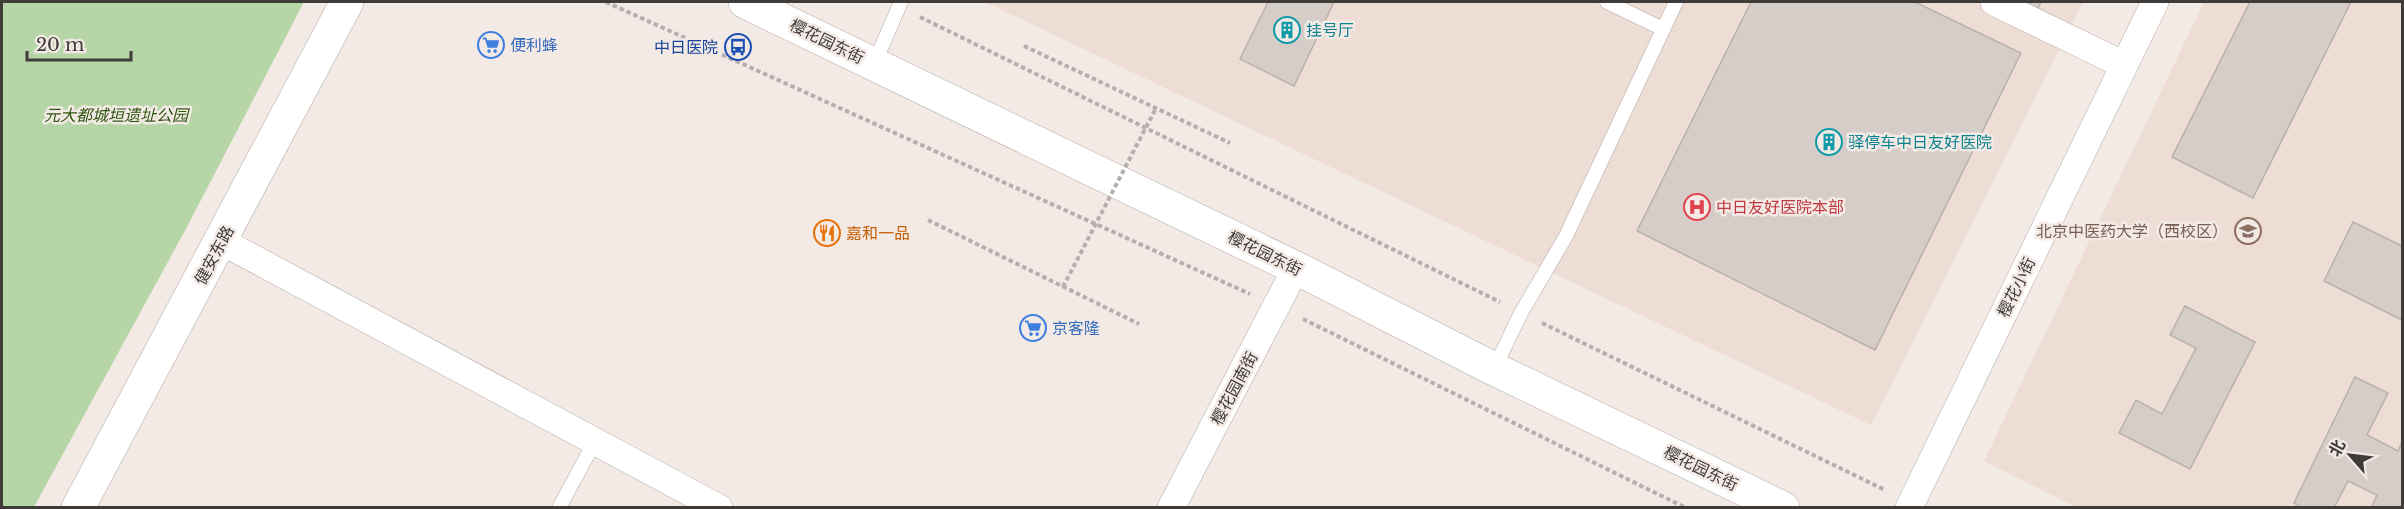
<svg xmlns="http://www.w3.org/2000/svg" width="2404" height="509" font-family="'Libre Baskerville','Noto Sans SC',serif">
<rect width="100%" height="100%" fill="#f3eae5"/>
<g fill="#eeddd4">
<path d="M985 2H2083L1871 425Z"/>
<path d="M2204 2H2402V507H2076L1984 461Z"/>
</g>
<path fill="#b7d6a7" d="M2 2H304L188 225 34 507H2Z"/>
<g fill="#d6cdc8" stroke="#b9b1ac" stroke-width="1.5">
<path d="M1268 2H1334L1294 86 1240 59Z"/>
<path d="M1751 2H1915L2021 53 1875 350 1637 231Z"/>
<path d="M2009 2H2041L2035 14Z"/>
<path d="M2250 2H2351L2253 198 2172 157Z"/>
<path d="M2353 222 2402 246V320L2324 281Z"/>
<path d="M2185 306 2255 342 2190 469 2119 433 2136 400 2162 414 2196 348 2170 335Z"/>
<path d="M2355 377 2388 393 2367 435 2398 451 2402 442V508H2371L2377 495 2348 481 2334 508H2302L2294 503Z"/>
</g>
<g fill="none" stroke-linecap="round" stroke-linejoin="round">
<defs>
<g id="service">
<path d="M1607 2 1663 29"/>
<path d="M874 64 901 2"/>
<path d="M1494 369 1521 313 1566 236 1676 2"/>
<path d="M559 508 595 441"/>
</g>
<g id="minor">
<path d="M1994 2 2124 65"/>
<path d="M221 241 719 508"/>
<path d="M1171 508 1296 268"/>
<path d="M1909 508 2155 2"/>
</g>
<g id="tertiary">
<path d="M745 2 1296 268 1494 369 1783 508"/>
<path d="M78 508 347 2"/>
</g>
</defs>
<use href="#service" stroke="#b2aaa5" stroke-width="15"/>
<use href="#minor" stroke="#b2aaa5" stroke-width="28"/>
<use href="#tertiary" stroke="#b2aaa5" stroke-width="34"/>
<g stroke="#b6afab" stroke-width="4" stroke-dasharray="4.5 3" stroke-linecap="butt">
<path d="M606 2 1250 294"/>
<path d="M920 17 1500 302"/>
<path d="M1024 46 1230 143"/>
<path d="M928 220 1139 324"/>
<path d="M1303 319 1686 508"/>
<path d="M1542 323 1885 490"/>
</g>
<use href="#service" stroke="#fff" stroke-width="14"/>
<use href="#minor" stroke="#fff" stroke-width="27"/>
<use href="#tertiary" stroke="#fff" stroke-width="33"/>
<path stroke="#b6afab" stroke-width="4" stroke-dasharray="4.5 3" stroke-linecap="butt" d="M1063 287 1156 108"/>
</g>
<defs>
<symbol id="building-ring" viewBox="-11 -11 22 22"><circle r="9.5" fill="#f3eae5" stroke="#0f9aa8" stroke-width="1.5"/><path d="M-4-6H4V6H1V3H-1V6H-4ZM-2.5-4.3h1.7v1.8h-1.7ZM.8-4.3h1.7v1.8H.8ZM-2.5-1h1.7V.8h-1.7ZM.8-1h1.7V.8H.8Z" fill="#0f9aa8"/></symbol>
<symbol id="supermarket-ring" viewBox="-11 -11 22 22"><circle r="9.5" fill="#f3eae5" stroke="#3f7fe0" stroke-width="1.5"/><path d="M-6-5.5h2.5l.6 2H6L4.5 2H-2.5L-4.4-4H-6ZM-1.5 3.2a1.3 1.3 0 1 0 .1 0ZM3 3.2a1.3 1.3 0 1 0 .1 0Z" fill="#3f7fe0"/></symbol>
<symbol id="bus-ring" viewBox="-11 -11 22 22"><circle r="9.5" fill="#f3eae5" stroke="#1a4fb4" stroke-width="1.5"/><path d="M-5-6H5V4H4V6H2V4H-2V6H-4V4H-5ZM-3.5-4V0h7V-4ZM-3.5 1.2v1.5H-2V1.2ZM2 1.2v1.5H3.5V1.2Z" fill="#1a4fb4"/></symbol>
<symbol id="hospital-ring" viewBox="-11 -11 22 22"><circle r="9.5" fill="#f3eae5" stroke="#e0444e" stroke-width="1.5"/><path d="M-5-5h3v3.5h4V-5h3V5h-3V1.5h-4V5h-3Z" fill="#e0444e"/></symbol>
<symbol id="university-ring" viewBox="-11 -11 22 22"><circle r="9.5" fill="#f3eae5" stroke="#8d6e63" stroke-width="1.5"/><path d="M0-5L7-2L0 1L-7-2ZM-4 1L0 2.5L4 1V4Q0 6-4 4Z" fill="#8d6e63"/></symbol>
<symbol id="restaurant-ring" viewBox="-11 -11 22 22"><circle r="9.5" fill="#f3eae5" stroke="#e8710a" stroke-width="1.5"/><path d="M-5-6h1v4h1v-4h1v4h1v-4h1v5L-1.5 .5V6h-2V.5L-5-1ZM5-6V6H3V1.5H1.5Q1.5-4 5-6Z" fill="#e8710a"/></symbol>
</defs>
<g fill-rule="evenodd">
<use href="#building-ring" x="1272" y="15" width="30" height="30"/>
<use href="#supermarket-ring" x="476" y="30" width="30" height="30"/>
<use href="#bus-ring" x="723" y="32" width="30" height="30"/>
<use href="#building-ring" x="1814" y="127" width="30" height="30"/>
<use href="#hospital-ring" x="1682" y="192" width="30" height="30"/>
<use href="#university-ring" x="2233" y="216" width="30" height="30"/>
<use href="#restaurant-ring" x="812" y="218" width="30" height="30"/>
<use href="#supermarket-ring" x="1018" y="313" width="30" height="30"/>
</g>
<g text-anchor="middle" stroke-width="5" stroke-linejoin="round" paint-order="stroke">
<g font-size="16" fill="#0d838f" stroke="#f3eae5" text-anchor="start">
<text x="1306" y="36">挂号厅</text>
<text x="1848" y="148">驿停车中日友好医院</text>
</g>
<g font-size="16" fill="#3f3b39" stroke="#f3eae5">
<text transform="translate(827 41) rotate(26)" y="6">樱花园东街</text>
<text transform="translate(1265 253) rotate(26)" y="6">樱花园东街</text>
<text transform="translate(214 255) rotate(-62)" y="6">健安东路</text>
<text transform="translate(2016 287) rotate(-64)" y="6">樱花小街</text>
<text transform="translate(1234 388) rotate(-62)" y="6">樱花园南街</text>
<text transform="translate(1701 468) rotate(26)" y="6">樱花园东街</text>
</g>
<g font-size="16" fill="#366cbe" stroke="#f3eae5" text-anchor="start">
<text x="510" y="51">便利蜂</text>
<text x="1052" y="334">京客隆</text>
</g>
<g font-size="16" fill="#164399" stroke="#f3eae5" text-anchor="end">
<text x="718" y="53">中日医院</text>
</g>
<g font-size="16" font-style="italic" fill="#2e5611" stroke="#f3eae5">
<text x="116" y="121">元大都城垣遗址公园</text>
</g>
<g font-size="16" fill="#be3a42" stroke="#f3eae5" text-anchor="start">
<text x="1716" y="213">中日友好医院本部</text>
</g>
<g font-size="16" fill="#785e54" stroke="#f3eae5" text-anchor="end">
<text x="2228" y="237">北京中医药大学（西校区）</text>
</g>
<g font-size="16" fill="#c56008" stroke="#f3eae5" text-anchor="start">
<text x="846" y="239">嘉和一品</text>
</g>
</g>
<rect width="2404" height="509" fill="none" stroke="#3f3b39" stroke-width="6"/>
<g transform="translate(2350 455) rotate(298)" stroke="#f3eae5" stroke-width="4.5" paint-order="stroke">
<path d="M0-4.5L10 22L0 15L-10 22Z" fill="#3f3b39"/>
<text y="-9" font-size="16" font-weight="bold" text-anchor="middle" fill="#3f3b39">北</text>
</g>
<path d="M27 51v9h104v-9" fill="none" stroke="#3f3b39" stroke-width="3"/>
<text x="36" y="51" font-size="18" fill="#3f3b39" stroke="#f3eae5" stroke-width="4.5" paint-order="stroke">20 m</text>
</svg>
